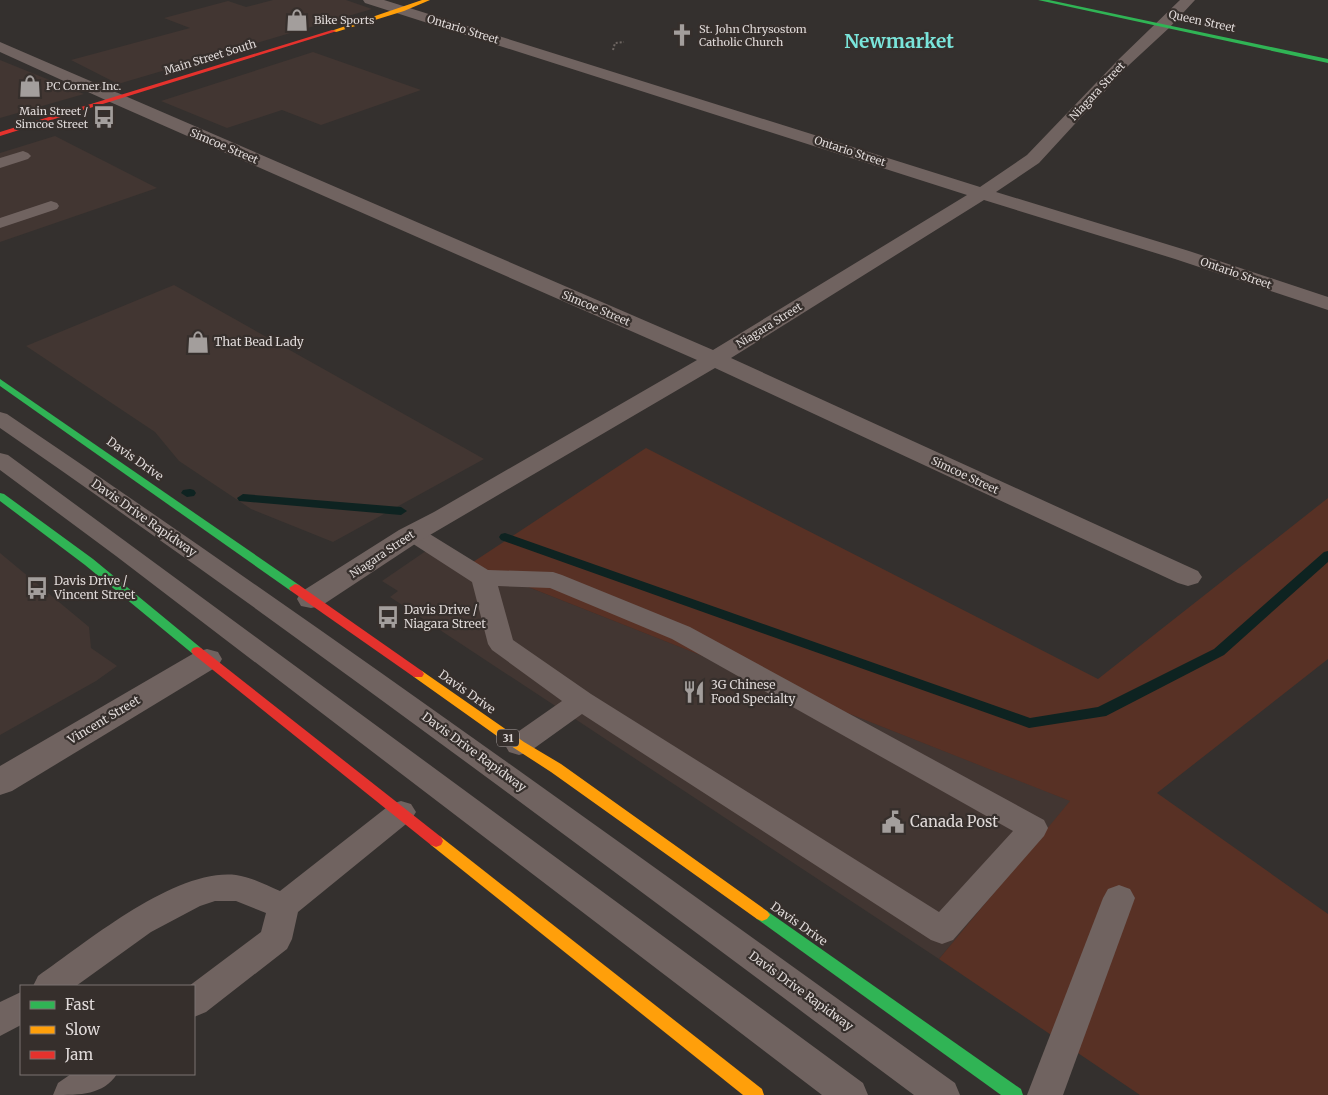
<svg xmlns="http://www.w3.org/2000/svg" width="1328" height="1095" font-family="Merriweather,serif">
<rect width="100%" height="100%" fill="#34302e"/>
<g fill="#423632">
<path d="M273 0H346L372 9 118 84 71 60 190 28 164 18 228 1 246 7Z"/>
<path d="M313 52 421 90 321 125 282 110 227 128 161 101Z"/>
<path d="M0 60 84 94 0 118Z"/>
<path d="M55 136 157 188 0 242V153Z"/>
<path d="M174 285 484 459 333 542 251 509 179 461 155 432 26 346Z"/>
<path d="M439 542 470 564 1071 801 939 959 390 597 398 591 382 581Z"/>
<path d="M0 553 89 627 91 648 117 666 96 681 0 735Z"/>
</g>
<path fill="#583125" d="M646 448 1098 679 1328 498V659L1157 793 1328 914V1095H1140L939 959 1070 801 470 564Z"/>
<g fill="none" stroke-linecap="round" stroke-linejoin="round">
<g fill="#0e2321" fill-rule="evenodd">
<path d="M190 489 194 490 196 493 194 496 187 497 181 493 183 490Z"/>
<path d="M243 494 401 507 407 511 401 515 239 501 237 498Z"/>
<path d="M505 533 1030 718 1098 707 1214 649 1324 552 1328 551V562L1224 655 1106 716 1029 728 501 540 499 537 501 534Z"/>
</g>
<path stroke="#6e6662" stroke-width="2" stroke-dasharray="2 2" stroke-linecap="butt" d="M613 50 615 43 624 42"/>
<g fill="#706360" fill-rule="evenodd">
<path d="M23 151 28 153 31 156 28 159 0 168V158Z"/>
<path d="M51 201 57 203 59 206 57 209 0 228V218Z"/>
<path d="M0 412 7 414C328 631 641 858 955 1083L960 1095H914C611 870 310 642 0 428Z"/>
<path d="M0 453 8 455 863 1083 868 1095H822L116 556 0 470Z"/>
<path d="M412 526 420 528 488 570 553 572 562 575 690 627 1044 820 1048 828 1044 836 953 940 942 944 931 940 582 714 529 752 519 755 509 752 505 745 509 738 562 701 492 650 488 644 472 582 404 538 400 533 404 528ZM498 586 550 588 672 639 1013 831 939 912 591 694 513 640Z"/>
<path d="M401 801 411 804 416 812 411 820 298 912 292 939 287 949 206 1012 194 1017V986H189L261 932 266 913 236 901H215L200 906 151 932 76 986H33L38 976C87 942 175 868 236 875 251 877 266 885 280 891L391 804Z"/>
<path d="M1119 885 1130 889 1135 898 1063 1095H1027L1103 898 1108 889Z"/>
<path d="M21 992V1025L0 1036V1002Z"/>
<path d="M71 1074H117C103 1095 81 1095 53 1095L58 1083Z"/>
</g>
<g fill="#706360" fill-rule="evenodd">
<path d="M363 0H384L980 187 1027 155 1119 59 1180 0H1195L1169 28 1129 65 1039 163 996 192 1189 251 1328 297V310L1175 259 984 200 731 358 1198 571 1202 577 1198 583 1188 586 1178 583 715 368 418 542 321 606 311 608 301 606 297 599 301 592 399 530 434 512 697 360 110 102 0 52V42L713 350 967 195 365 3Z"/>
<path d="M207 649 218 652 222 659 218 666 12 791 0 795V766L196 652Z"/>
</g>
<g fill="#30b455" fill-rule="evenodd">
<path d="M1038 0H1049L1328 59V63Z"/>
<path d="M0 379 299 585 301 588 299 591H291L0 386Z"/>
<path d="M0 493 4 494 93 559 201 648 203 651 201 654H193L85 565 0 501Z"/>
<path d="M762 909 767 911 1021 1089 1023 1095H1001L757 919 754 915 757 911Z"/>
</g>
<g fill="#ff9f0a" fill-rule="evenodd">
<path d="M422 0H430L404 11 336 32 331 31Z"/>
<path d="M418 670 422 671 524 742 561 764 767 911 770 915 767 919 762 921 757 919 551 772 514 748 414 677 412 674 414 671Z"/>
<path d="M436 835 441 837 762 1089 764 1095H743L431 845 429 841 431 837Z"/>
</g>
<g fill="#e5322d" fill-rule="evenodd">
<path d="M332 30 337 31 0 136V132Z"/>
<path d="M295 584 299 585 422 671 424 674 422 677H414L291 591 289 588Z"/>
<path d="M197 647 201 648 441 837 443 841 441 845 436 847 431 845 193 654 191 651 193 648Z"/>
</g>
</g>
<defs>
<symbol id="shop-bare" viewBox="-9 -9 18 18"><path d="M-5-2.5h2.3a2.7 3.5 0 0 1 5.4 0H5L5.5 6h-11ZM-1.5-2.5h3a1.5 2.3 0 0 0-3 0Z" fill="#a39e9c" stroke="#362f2c" stroke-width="2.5" paint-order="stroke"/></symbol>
<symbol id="church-bare" viewBox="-9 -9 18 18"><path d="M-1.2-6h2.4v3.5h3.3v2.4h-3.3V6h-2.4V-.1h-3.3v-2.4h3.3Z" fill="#a39e9c" stroke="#362f2c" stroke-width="2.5" paint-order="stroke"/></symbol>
<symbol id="bus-bare" viewBox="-9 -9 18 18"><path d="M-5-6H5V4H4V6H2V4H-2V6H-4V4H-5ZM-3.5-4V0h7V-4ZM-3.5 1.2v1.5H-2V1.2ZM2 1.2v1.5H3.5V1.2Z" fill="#a39e9c" stroke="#362f2c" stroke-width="2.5" paint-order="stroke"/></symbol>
<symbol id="restaurant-bare" viewBox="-9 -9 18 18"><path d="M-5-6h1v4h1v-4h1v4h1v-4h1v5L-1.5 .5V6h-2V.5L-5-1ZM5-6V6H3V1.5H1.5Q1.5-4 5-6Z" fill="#a39e9c" stroke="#362f2c" stroke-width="2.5" paint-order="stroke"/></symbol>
<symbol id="civic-bare" viewBox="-9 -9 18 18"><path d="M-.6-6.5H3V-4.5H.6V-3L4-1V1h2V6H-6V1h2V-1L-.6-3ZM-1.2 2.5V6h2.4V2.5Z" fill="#a39e9c" stroke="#362f2c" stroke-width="2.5" paint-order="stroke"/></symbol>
</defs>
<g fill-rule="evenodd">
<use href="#shop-bare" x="281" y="4" width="32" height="32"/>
<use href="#church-bare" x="666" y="19" width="32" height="32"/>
<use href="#shop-bare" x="14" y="70" width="32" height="32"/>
<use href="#bus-bare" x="88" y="101" width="32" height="32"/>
<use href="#shop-bare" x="182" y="326" width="32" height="32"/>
<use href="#bus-bare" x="21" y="572" width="32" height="32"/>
<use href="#bus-bare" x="372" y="601" width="32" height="32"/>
<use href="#restaurant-bare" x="678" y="676" width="32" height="32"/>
<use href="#civic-bare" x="877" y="806" width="32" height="32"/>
</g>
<g text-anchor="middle" stroke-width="4.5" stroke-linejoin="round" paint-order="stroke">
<g font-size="11" fill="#dfd9d8" stroke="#362f2c" text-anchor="start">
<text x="314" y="24">Bike Sports</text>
<text x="699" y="33">St. John Chrysostom<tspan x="699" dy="13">Catholic Church</tspan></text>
<text x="46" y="90">PC Corner Inc.</text>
<text x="88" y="115" text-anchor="end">Main Street /<tspan x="88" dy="13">Simcoe Street</tspan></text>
</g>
<g font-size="11" fill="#dfd9d8" stroke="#362f2c">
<text transform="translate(1202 21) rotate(12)" y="4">Queen Street</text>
<text transform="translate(463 29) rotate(17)" y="4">Ontario Street</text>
<text transform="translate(210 57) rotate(-17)" y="4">Main Street South</text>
<text transform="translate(1097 91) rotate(-47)" y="4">Niagara Street</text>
<text transform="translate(224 146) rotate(23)" y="4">Simcoe Street</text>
<text transform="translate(850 151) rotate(18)" y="4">Ontario Street</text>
<text transform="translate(1236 273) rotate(19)" y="4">Ontario Street</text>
<text transform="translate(596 308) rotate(23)" y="4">Simcoe Street</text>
<text transform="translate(769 325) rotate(-32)" y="4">Niagara Street</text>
<text transform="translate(965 475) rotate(25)" y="4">Simcoe Street</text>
<text transform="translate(382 554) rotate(-34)" y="4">Niagara Street</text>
</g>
<rect fill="#362f2c" stroke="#aca6a4" stroke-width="1" x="497" y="729.5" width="22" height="17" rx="4"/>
<g font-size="11" font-weight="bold" fill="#dfd9d8">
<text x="508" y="742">31</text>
</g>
<g font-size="12" fill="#dfd9d8" stroke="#362f2c" text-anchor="start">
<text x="214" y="346">That Bead Lady</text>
<text x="54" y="585">Davis Drive /<tspan x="54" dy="14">Vincent Street</tspan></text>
<text x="404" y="614">Davis Drive /<tspan x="404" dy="14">Niagara Street</tspan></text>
<text x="711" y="689">3G Chinese<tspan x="711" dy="14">Food Specialty</tspan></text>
</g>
<g font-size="12" fill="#dfd9d8" stroke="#362f2c">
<text transform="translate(135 459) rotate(35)" y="4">Davis Drive</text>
<text transform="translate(144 518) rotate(35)" y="4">Davis Drive Rapidway</text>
<text transform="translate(467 692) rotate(35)" y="4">Davis Drive</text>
<text transform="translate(104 720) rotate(-31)" y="4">Vincent Street</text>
<text transform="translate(474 752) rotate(36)" y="4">Davis Drive Rapidway</text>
<text transform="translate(799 924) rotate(35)" y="4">Davis Drive</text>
<text transform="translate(801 991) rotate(36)" y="4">Davis Drive Rapidway</text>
</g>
<g font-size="15" fill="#dfd9d8" stroke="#362f2c" text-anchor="start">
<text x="910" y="827">Canada Post</text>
</g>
<g font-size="19" font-weight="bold" fill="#7ae4da" stroke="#362f2c">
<text x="899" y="48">Newmarket</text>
</g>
</g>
<rect x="20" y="985" width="175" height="90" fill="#362f2c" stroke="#7a7371"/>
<rect x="30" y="1001" width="25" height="8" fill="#30b455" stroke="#7a7371"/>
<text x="65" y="1010" font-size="15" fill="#dfd9d8">Fast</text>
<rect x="30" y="1026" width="25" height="8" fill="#ff9f0a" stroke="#7a7371"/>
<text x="65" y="1035" font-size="15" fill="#dfd9d8">Slow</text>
<rect x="30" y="1051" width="25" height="8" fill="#e5322d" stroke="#7a7371"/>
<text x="65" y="1060" font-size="15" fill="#dfd9d8">Jam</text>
</svg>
